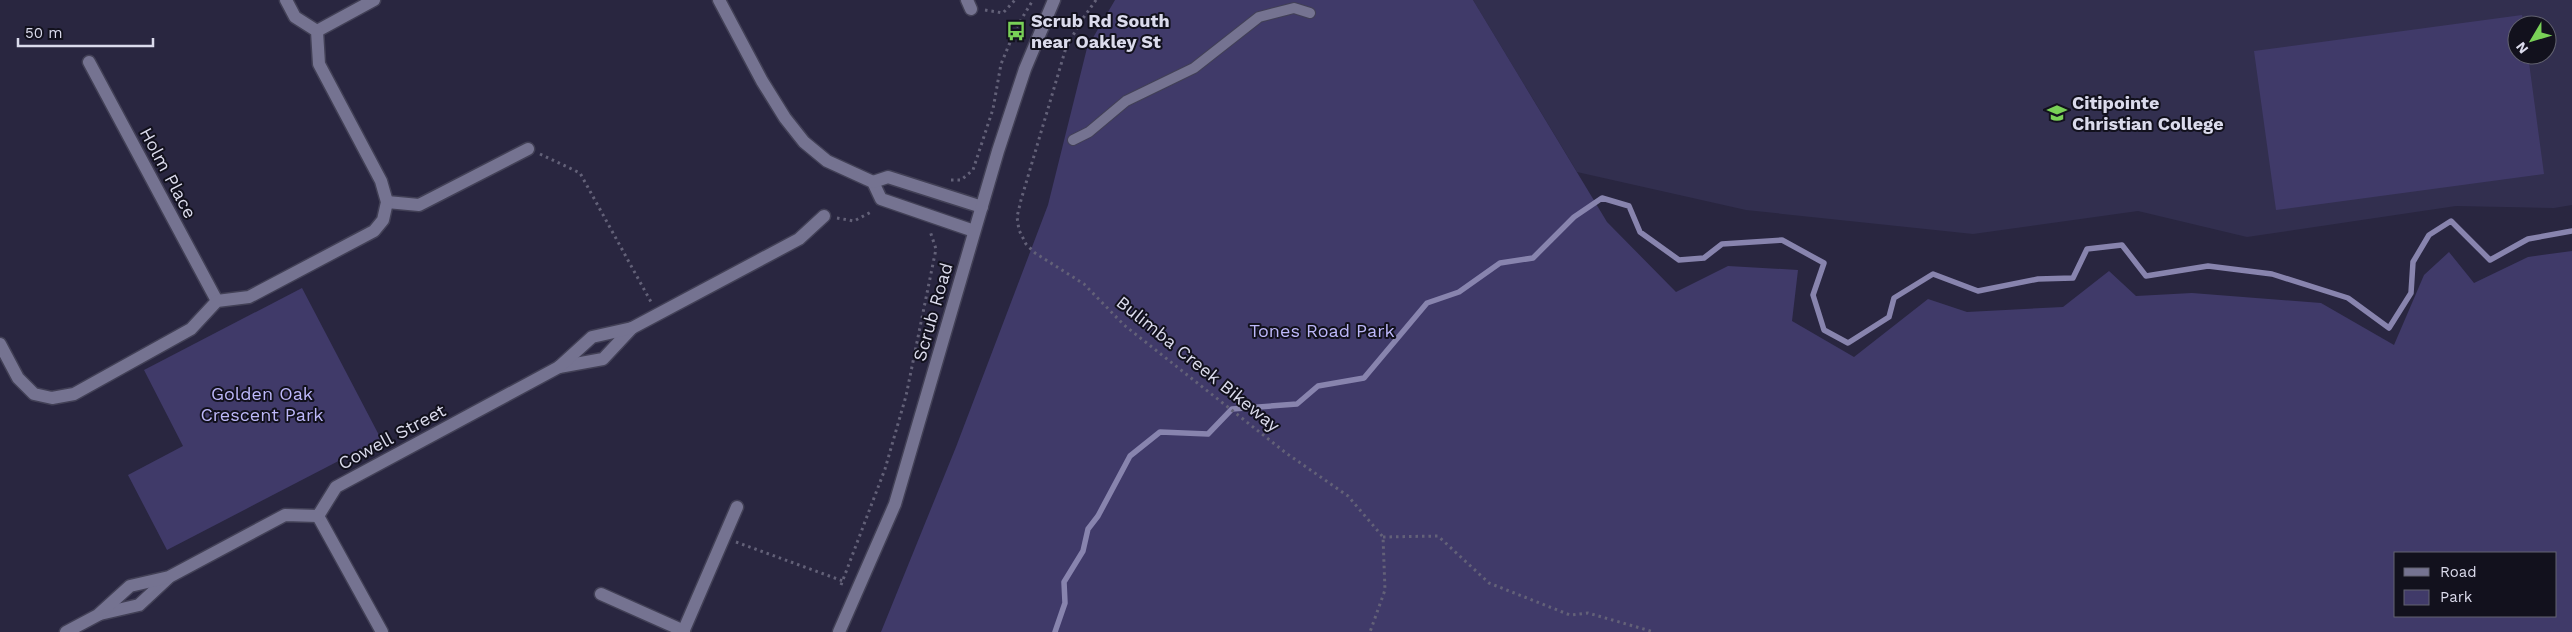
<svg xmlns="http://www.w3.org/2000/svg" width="2572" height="632" font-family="'Work Sans',sans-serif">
<rect width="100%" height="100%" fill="#292640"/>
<path fill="#322f4f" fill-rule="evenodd" d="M1473 0H2572V205L2554 208 2456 206 2247 237 2138 211 1973 234 1746 210 1577 172ZM2517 25H2547V55H2517Z"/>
<g fill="#403a69" fill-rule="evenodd">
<path d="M1115 0H1473L1607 222 1676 292 1728 266 1798 270 1792 321 1854 357 1928 299 1967 312 2063 307 2109 271 2136 296 2192 293 2321 303 2394 345 2424 275 2449 252 2474 283 2528 257 2572 251V632H881L956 447 1048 205 1087 48ZM2396 553H2556V616H2396Z"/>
<path d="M2522 15 2524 25H2517V55H2528L2544 174 2276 210 2254 51Z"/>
<path d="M302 288 381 439 167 550 128 475 183 446 144 370Z"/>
</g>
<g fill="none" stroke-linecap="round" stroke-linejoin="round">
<path stroke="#8884ae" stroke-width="5.5" d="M1055 632 1065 603 1064 582 1083 551 1088 529 1098 516 1130 456 1160 432 1208 434 1232 409 1297 404 1318 386 1364 378 1427 303 1459 292 1500 263 1533 258 1574 217 1602 198 1629 206 1640 232 1679 260 1704 258 1722 244 1782 240 1824 263 1813 295 1824 330 1848 343 1889 317 1894 298 1933 274 1978 291 2038 279 2073 278 2087 249 2122 245 2146 276 2208 266 2272 274 2348 298 2389 328 2411 293 2413 262 2429 235 2451 221 2490 260 2528 239 2572 231"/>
<defs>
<path id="lane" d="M1073 140 1089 132 1126 101 1194 68 1259 17 1294 8 1310 13"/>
<g id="street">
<path d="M719 0 762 81 785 118 804 142 827 161 873 182 881 199 974 231"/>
<path d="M967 0 971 9"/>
<path d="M317 31 374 0"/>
<path d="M89 62 217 301"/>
<path d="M873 182 888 177 982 207"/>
<path d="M387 202 419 205 528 149"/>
<path d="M0 344 18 378 34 394 52 398 74 394 191 329 217 301 249 297 374 231 383 220 387 202 381 181 319 64 317 31 295 17 286 0"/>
<path d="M559 367 603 359 632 328"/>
<path d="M318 516 382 632"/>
<path d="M601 594 684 631"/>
<path d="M100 614 139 605 168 578"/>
<path d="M66 632 98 615 130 586 169 577 285 515 318 516 336 487 559 367 592 337 632 328 799 239 824 216"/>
<path d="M683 632 737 507"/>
</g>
<path id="secondary" d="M839 632 895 504 998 151 1025 69 1054 0"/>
</defs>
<use href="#lane" stroke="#424056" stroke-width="12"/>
<use href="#street" stroke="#424056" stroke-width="15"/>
<use href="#secondary" stroke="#424056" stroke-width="15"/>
<g stroke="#636178" stroke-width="3" stroke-dasharray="2.5 4" stroke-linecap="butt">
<path d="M1096 0 1079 24 1065 51 1021 200 1017 217 1019 230 1026 244 1035 253 1084 284 1124 325 1286 453 1348 496 1383 537 1385 590 1370 632"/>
<path d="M985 10 1003 13 1015 0"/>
<path d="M540 154 580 173 651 302"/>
<path d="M951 180H961L973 170 993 109 1001 64 1016 28 1033 0"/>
<path d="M837 218 854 221 873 211"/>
<path d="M1383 537 1438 536 1489 583 1570 615 1588 613 1654 632"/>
<path d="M736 542 843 581"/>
<path d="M841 585 885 469 906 396 936 249 930 231"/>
</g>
<use href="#lane" stroke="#757391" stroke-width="10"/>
<use href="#street" stroke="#757391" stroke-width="12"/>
<use href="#secondary" stroke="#757391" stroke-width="12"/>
</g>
<defs>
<symbol id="bus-bare" viewBox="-9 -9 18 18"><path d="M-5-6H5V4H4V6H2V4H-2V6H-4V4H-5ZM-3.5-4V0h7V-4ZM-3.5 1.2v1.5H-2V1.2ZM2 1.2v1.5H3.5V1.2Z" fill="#79d157" stroke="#12111d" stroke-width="2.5" paint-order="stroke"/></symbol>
<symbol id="school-bare" viewBox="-9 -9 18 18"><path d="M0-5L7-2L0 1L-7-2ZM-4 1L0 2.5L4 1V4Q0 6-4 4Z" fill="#79d157" stroke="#12111d" stroke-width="2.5" paint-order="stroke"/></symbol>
</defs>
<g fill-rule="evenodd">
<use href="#bus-bare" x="1002" y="17" width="28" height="28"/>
<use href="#school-bare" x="2043" y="99" width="28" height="28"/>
</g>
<g text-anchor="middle" stroke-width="4" stroke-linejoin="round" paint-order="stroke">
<g font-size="18" font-weight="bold" fill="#dbdbec" stroke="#12111d" text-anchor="start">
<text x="1031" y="27">Scrub Rd South<tspan x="1031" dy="21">near Oakley St</tspan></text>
<text x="2072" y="109">Citipointe<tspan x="2072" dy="21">Christian College</tspan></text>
</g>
<g font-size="18" fill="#dbdbec" stroke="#12111d">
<text transform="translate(168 173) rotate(62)" y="6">Holm Place</text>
<text transform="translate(933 312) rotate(-74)" y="6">Scrub Road</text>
<text transform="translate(1198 364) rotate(39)" y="6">Bulimba Creek Bikeway</text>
<text transform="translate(392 437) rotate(-28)" y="6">Cowell Street</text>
</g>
<g font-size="18" fill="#bdb8f9" stroke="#12111d">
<text x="1322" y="337">Tones Road Park</text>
<text x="262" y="400">Golden Oak<tspan x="262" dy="21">Crescent Park</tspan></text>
</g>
</g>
<rect x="2394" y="552" width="162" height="65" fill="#12111d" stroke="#626270"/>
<rect x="2404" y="568" width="25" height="8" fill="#757391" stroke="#626270"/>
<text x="2440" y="577" font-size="15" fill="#dbdbec">Road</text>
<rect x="2404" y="590" width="25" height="15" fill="#403a69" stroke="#626270"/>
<text x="2440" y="602" font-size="15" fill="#dbdbec">Park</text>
<g transform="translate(2532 40) rotate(232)"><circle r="24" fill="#12111d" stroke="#626270"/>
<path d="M0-4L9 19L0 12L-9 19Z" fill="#79d157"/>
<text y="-8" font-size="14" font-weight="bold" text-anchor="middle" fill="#dbdbec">N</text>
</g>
<path d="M18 38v8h135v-8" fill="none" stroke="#dbdbec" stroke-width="2.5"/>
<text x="25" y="38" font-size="15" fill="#dbdbec" stroke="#12111d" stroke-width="4" paint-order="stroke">50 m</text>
</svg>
